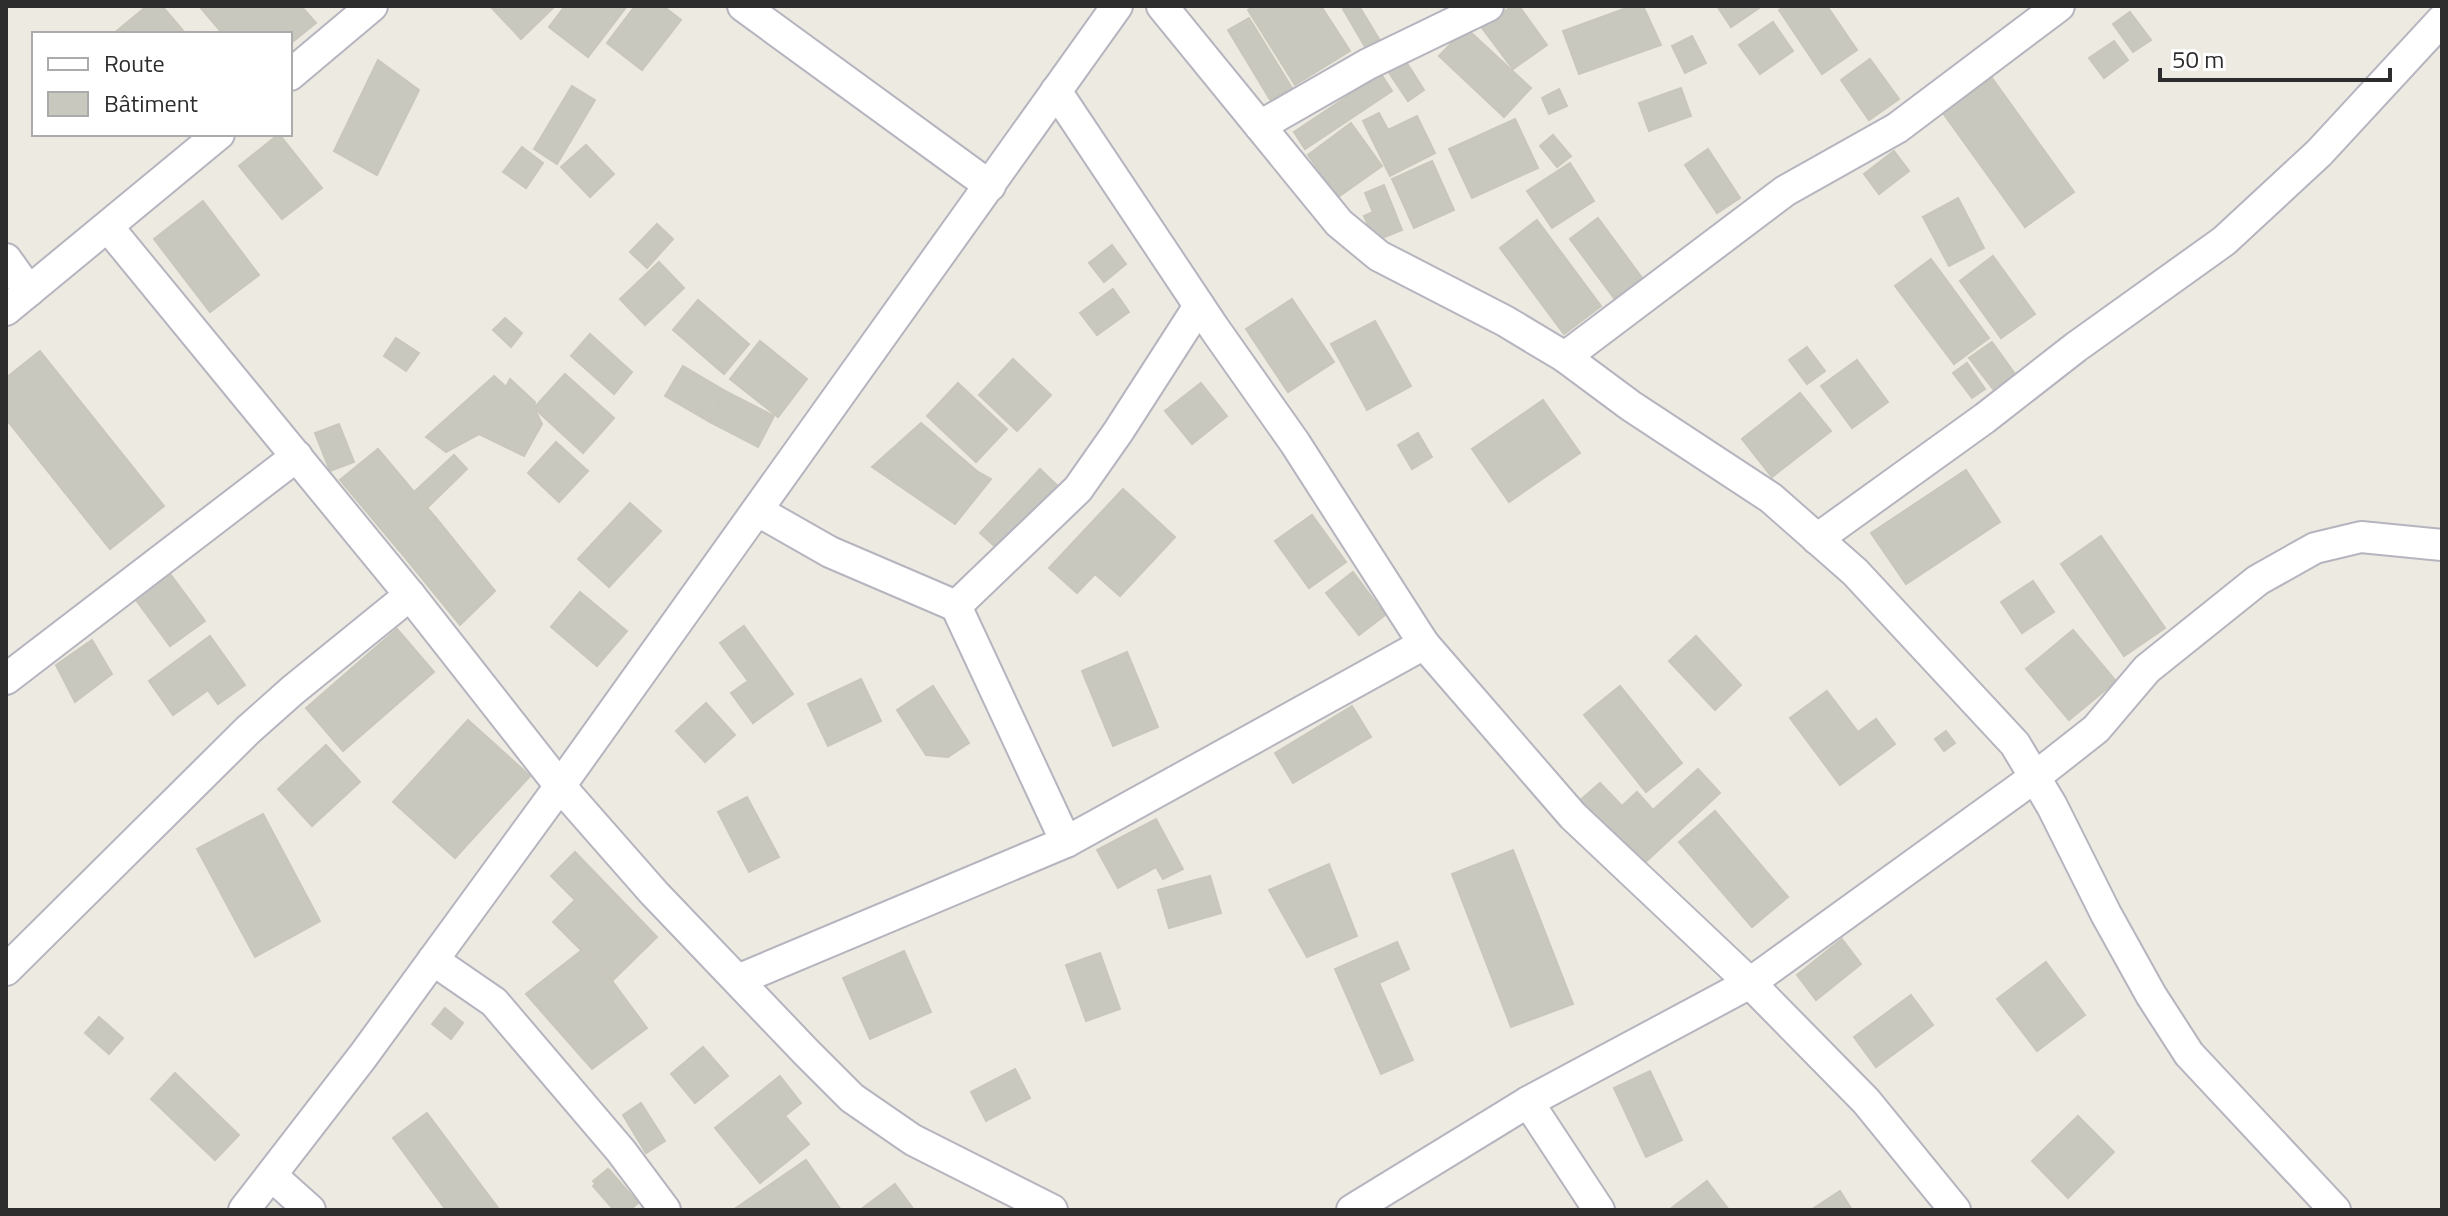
<svg xmlns="http://www.w3.org/2000/svg" width="2448" height="1216" font-family="'Titillium Web',sans-serif">
<rect width="100%" height="100%" fill="#edeae1"/>
<g fill="#c9c8bf" stroke="#c9c7bb" stroke-width="2">
<path d="M147 6H162L186 34H113Z"/>
<path d="M199 6H301L316 23 290 44V34H223Z"/>
<path d="M490 6H555L521 39Z"/>
<path d="M565 6H627L588 57 549 27Z"/>
<path d="M635 6H663L681 20 642 70 607 43Z"/>
<path d="M1254 6H1321L1350 51 1295 85 1248 10Z"/>
<path d="M1348 6H1359L1382 44 1368 52 1343 9Z"/>
<path d="M1512 6H1519L1547 45 1513 69 1482 28Z"/>
<path d="M1632 6H1643L1661 45 1579 74 1563 31Z"/>
<path d="M1717 6H1762L1731 27Z"/>
<path d="M1785 6H1827L1857 50 1822 74 1779 10Z"/>
<path d="M2130 12 2151 40 2133 52 2113 24Z"/>
<path d="M1249 18 1292 88 1271 101 1228 30Z"/>
<path d="M1773 22 1793 51 1760 74 1739 45Z"/>
<path d="M1466 28 1531 88 1504 117 1439 56Z"/>
<path d="M1692 36 1706 63 1685 73 1672 46Z"/>
<path d="M2114 41 2128 60 2104 78 2089 58Z"/>
<path d="M1403 57 1424 90 1408 101 1386 68Z"/>
<path d="M1870 59 1899 99 1869 120 1841 80Z"/>
<path d="M378 60 419 90 377 175 334 151Z"/>
<path d="M1381 74 1392 91 1305 149 1294 132Z"/>
<path d="M1992 78 2074 192 2025 227 1943 113Z"/>
<path d="M572 86 595 100 557 164 534 149Z"/>
<path d="M1681 88 1691 116 1649 131 1639 103Z"/>
<path d="M1559 89 1567 106 1549 114 1542 98Z"/>
<path d="M1379 113 1388 130 1417 116 1435 153 1390 176 1363 121Z"/>
<path d="M1515 119 1538 168 1472 198 1449 149Z"/>
<path d="M1351 123 1382 166 1338 197 1308 155Z"/>
<path d="M279 134 322 188 282 219 239 166Z"/>
<path d="M1553 135 1571 156 1557 167 1540 146Z"/>
<path d="M586 145 614 174 590 197 561 167Z"/>
<path d="M522 147 543 163 526 188 503 172Z"/>
<path d="M1708 149 1740 198 1717 213 1685 165Z"/>
<path d="M1894 151 1909 171 1879 194 1864 174Z"/>
<path d="M1432 161 1454 210 1414 228 1392 179Z"/>
<path d="M1570 163 1594 201 1552 228 1527 191Z"/>
<path d="M1384 185 1402 230 1375 241 1364 216 1373 212 1365 193Z"/>
<path d="M1958 198 1984 248 1949 266 1923 217Z"/>
<path d="M203 201 259 275 210 312 154 239Z"/>
<path d="M1598 218 1645 282 1617 302 1570 239Z"/>
<path d="M1537 220 1601 306 1564 334 1500 248Z"/>
<path d="M657 224 673 239 647 268 630 252Z"/>
<path d="M1112 245 1126 264 1104 282 1089 263Z"/>
<path d="M1993 256 2035 314 2001 338 1960 281Z"/>
<path d="M1931 259 1989 338 1954 364 1895 286Z"/>
<path d="M659 262 684 288 645 325 620 299Z"/>
<path d="M1113 289 1129 312 1097 335 1080 313Z"/>
<path d="M1292 299 1334 362 1288 392 1246 329Z"/>
<path d="M698 300 749 344 724 374 673 330Z"/>
<path d="M505 318 522 333 511 347 493 330Z"/>
<path d="M1375 321 1411 386 1367 410 1331 344Z"/>
<path d="M590 334 632 372 614 394 571 356Z"/>
<path d="M396 338 419 353 406 371 384 356Z"/>
<path d="M760 341 807 379 778 417 730 379Z"/>
<path d="M1992 342 2015 374 1993 389 1969 358Z"/>
<path d="M1807 347 1825 371 1807 384 1789 360Z"/>
<path d="M40 351 164 506 110 549 6 419V378Z"/>
<path d="M1013 359 1051 395 1017 431 979 395Z"/>
<path d="M1857 360 1888 402 1852 428 1821 386Z"/>
<path d="M1967 363 1985 389 1972 398 1953 373Z"/>
<path d="M683 366 725 391 710 422 665 396Z"/>
<path d="M565 374 614 418 583 453 534 408Z"/>
<path d="M494 376 506 387 510 379 535 402 534 408 542 424 524 456 479 434 446 452 426 437Z"/>
<path d="M958 383 1007 429 976 462 927 416Z"/>
<path d="M1201 383 1227 416 1192 444 1165 411Z"/>
<path d="M725 391 774 416 758 447 710 422Z"/>
<path d="M1800 393 1831 431 1772 477 1742 439Z"/>
<path d="M1543 400 1580 453 1509 502 1472 449Z"/>
<path d="M921 423 978 472 991 479 955 524 872 467Z"/>
<path d="M339 424 354 462 330 471 315 433Z"/>
<path d="M1418 433 1432 457 1412 469 1398 445Z"/>
<path d="M556 442 588 471 559 502 528 473Z"/>
<path d="M378 449 436 518 398 549 340 480Z"/>
<path d="M454 455 467 469 427 508 414 492Z"/>
<path d="M1040 469 1061 489 1001 552 980 533Z"/>
<path d="M1966 470 2000 522 1906 584 1871 533Z"/>
<path d="M1123 489 1175 537 1120 596 1095 574 1077 593 1049 568Z"/>
<path d="M630 503 661 531 609 587 578 559Z"/>
<path d="M1312 515 1346 562 1309 588 1275 541Z"/>
<path d="M436 518 495 591 460 625 398 549Z"/>
<path d="M2101 536 2165 628 2124 656 2061 564Z"/>
<path d="M168 571 205 621 170 646 133 596Z"/>
<path d="M1353 572 1385 615 1359 635 1326 593Z"/>
<path d="M2033 581 2054 612 2022 633 2001 602Z"/>
<path d="M580 592 627 631 597 666 551 627Z"/>
<path d="M744 626 793 694 753 723 731 693 748 681 720 643Z"/>
<path d="M397 629 434 672 343 751 306 708Z"/>
<path d="M2073 630 2116 681 2069 720 2026 669Z"/>
<path d="M210 636 245 685 218 704 183 656Z"/>
<path d="M1696 636 1741 685 1715 710 1669 661Z"/>
<path d="M92 640 112 674 75 702 56 665Z"/>
<path d="M1127 652 1158 727 1113 746 1082 671Z"/>
<path d="M183 656 208 690 173 715 149 681Z"/>
<path d="M861 679 881 721 828 746 808 704Z"/>
<path d="M933 686 969 743 948 757 926 755 897 710Z"/>
<path d="M1620 686 1682 763 1646 792 1584 715Z"/>
<path d="M1827 691 1858 732 1876 719 1895 744 1840 785 1790 718Z"/>
<path d="M706 703 735 735 705 762 676 731Z"/>
<path d="M1352 706 1371 737 1293 783 1275 753Z"/>
<path d="M468 720 530 776 455 858 393 802Z"/>
<path d="M1946 731 1955 743 1944 751 1935 739Z"/>
<path d="M326 745 360 782 312 826 278 789Z"/>
<path d="M1698 769 1720 793 1639 868 1578 802 1600 783 1622 806 1637 792 1653 810Z"/>
<path d="M747 797 779 857 749 872 718 812Z"/>
<path d="M1715 811 1788 897 1752 927 1679 842Z"/>
<path d="M263 814 320 921 255 957 197 849Z"/>
<path d="M1156 819 1183 869 1163 879 1156 867 1118 888 1097 850Z"/>
<path d="M1513 850 1573 1004 1511 1027 1452 874Z"/>
<path d="M575 852 657 937 612 981 553 922 575 900 551 876Z"/>
<path d="M1329 864 1357 936 1307 957 1269 890Z"/>
<path d="M1210 876 1221 913 1169 928 1158 890Z"/>
<path d="M1842 939 1861 964 1816 1000 1797 975Z"/>
<path d="M1397 942 1409 969 1379 983 1413 1060 1381 1074 1335 969Z"/>
<path d="M582 950 612 981 647 1028 592 1069 526 994Z"/>
<path d="M904 951 931 1012 870 1039 843 978Z"/>
<path d="M1100 953 1120 1009 1086 1021 1066 965Z"/>
<path d="M2046 962 2085 1015 2037 1051 1997 999Z"/>
<path d="M1911 995 1933 1025 1876 1067 1854 1037Z"/>
<path d="M445 1008 463 1023 451 1039 432 1024Z"/>
<path d="M99 1017 123 1038 109 1054 85 1033Z"/>
<path d="M703 1047 728 1076 695 1103 671 1074Z"/>
<path d="M1015 1069 1030 1098 986 1121 971 1092Z"/>
<path d="M1650 1071 1682 1140 1646 1157 1614 1088Z"/>
<path d="M175 1073 239 1135 215 1160 151 1099Z"/>
<path d="M780 1076 801 1103 785 1116 809 1144 760 1183 715 1128Z"/>
<path d="M641 1103 665 1141 646 1153 623 1115Z"/>
<path d="M427 1113 498 1208 496 1210H446L393 1138Z"/>
<path d="M2078 1116 2114 1152 2068 1198 2032 1161Z"/>
<path d="M806 1160 841 1210H733Z"/>
<path d="M608 1169 634 1199 620 1210 593 1181Z"/>
<path d="M610 1171 638 1203 630 1210H614L593 1186Z"/>
<path d="M1707 1181 1729 1210H1669Z"/>
<path d="M895 1184 914 1210H860Z"/>
<path d="M1840 1191 1852 1210H1811Z"/>
</g>
<g fill="none" stroke-linecap="round" stroke-linejoin="round">
<defs>
<g id="minor">
<path d="M743 6 990 186"/>
<path d="M1162 6 1339 223 1379 256 1505 321 1565 357 1631 406 1771 498 1855 572 2015 744 2052 806 2106 914 2151 995 2189 1054 2335 1210"/>
<path d="M290 75 372 6"/>
<path d="M1056 91 1214 328 1295 443 1424 644 1573 816 1750 983 1866 1101 1955 1210"/>
<path d="M1260 126 1368 64 1488 6"/>
<path d="M108 227 410 595 560 786 654 893 806 1052 852 1098 913 1140 1052 1210"/>
<path d="M6 259 29 291"/>
<path d="M6 310 219 134"/>
<path d="M1565 357 1785 191 1897 128 2059 6"/>
<path d="M758 511 830 552 956 606 1078 489 1118 432 1199 306"/>
<path d="M1817 539 1985 418 2076 347 2224 241 2319 153 2442 20"/>
<path d="M956 606 1066 842 1424 644"/>
<path d="M6 679 297 456"/>
<path d="M433 960 494 1002 621 1151 665 1210"/>
<path d="M6 970 248 730 293 690 410 595"/>
<path d="M740 979 1066 842"/>
<path d="M1528 1102 1750 983 2035 777 2096 729 2147 669 2258 580 2315 548 2361 537 2442 545"/>
<path d="M272 1176 310 1210"/>
<path d="M244 1210 363 1056 560 786 1117 6"/>
<path d="M1352 1210 1528 1102 1599 1210"/>
</g>
</defs>
<use href="#minor" stroke="#b5b4bf" stroke-width="34"/>
<use href="#minor" stroke="#fff" stroke-width="30"/>
</g>
<rect width="2448" height="1216" fill="none" stroke="#2d2d2d" stroke-width="16"/>
<rect x="32" y="32" width="260" height="104" fill="#ffffff" stroke="#ababab" stroke-width="2"/>
<rect x="48" y="58" width="40" height="12" fill="#ffffff" stroke="#ababab" stroke-width="2"/>
<text x="104" y="72" font-size="24" fill="#2d2d2d">Route</text>
<rect x="48" y="92" width="40" height="24" fill="#c9c8bf" stroke="#ababab" stroke-width="2"/>
<text x="104" y="112" font-size="24" fill="#2d2d2d">Bâtiment</text>
<path d="M2160 68v12h230v-12" fill="none" stroke="#2d2d2d" stroke-width="4"/>
<text x="2172" y="68" font-size="24" fill="#2d2d2d" stroke="#ffffff" stroke-width="6" paint-order="stroke">50 m</text>
</svg>
